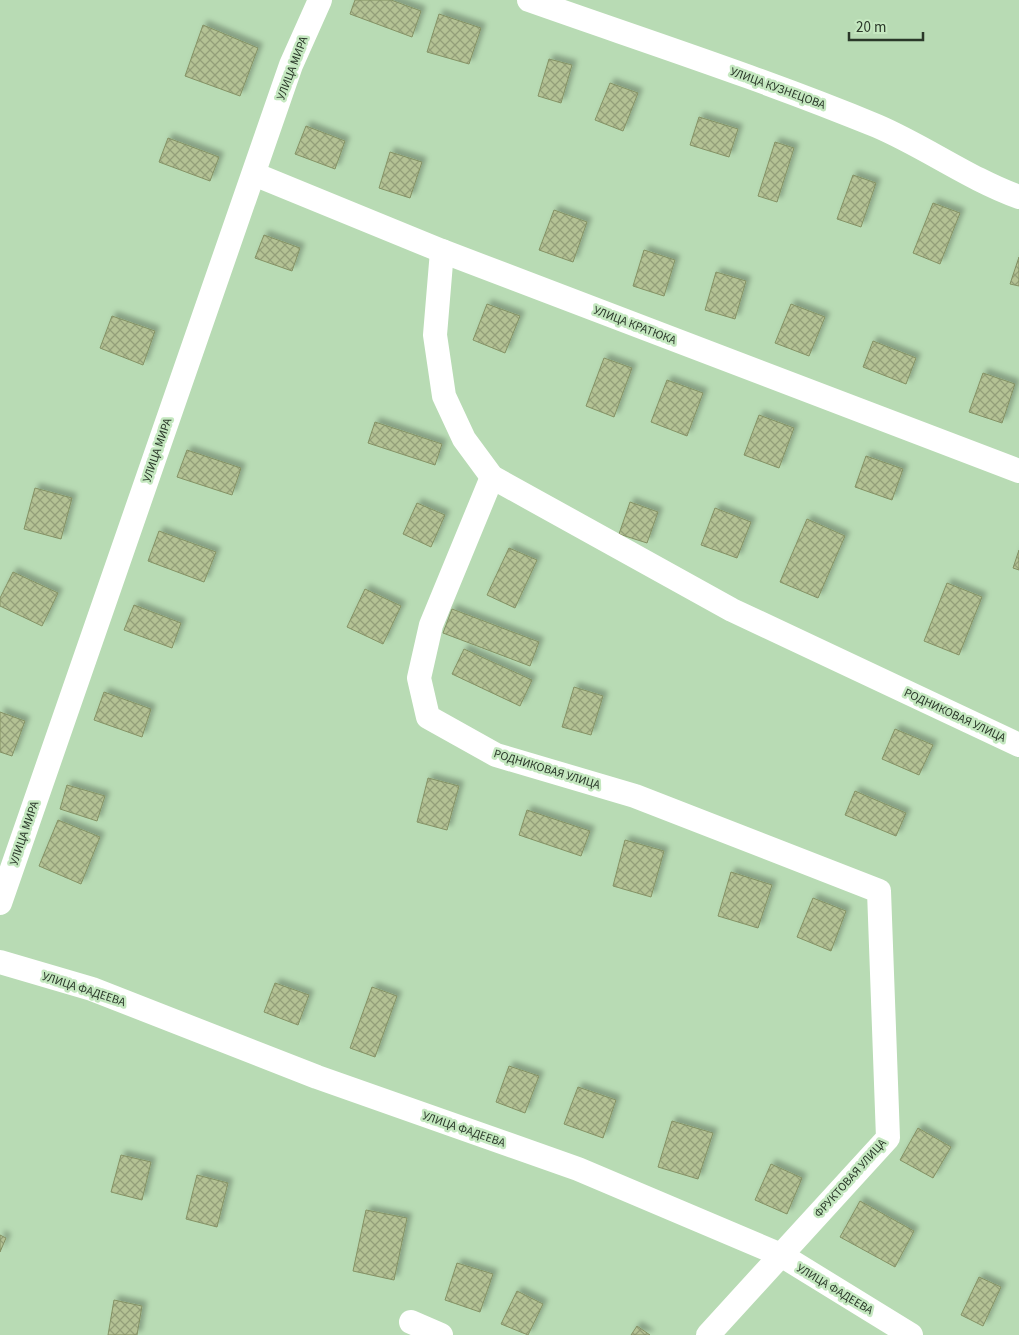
<svg xmlns="http://www.w3.org/2000/svg" width="1019" height="1335" font-family="'Source Sans 3',sans-serif">
<defs>
<pattern id="building-cross-hatch" width="8" height="8" patternUnits="userSpaceOnUse" patternTransform="scale(1.25)"><rect width="8" height="8" fill="#b4c294"/><path d="M0 0l8 8M0 8l8-8" fill="none" stroke="#939f79"/></pattern>
<filter id="shadow"><feDropShadow dx="4.5" dy="-4.5" stdDeviation="2.5" flood-color="#0004"/></filter>
</defs>
<rect width="100%" height="100%" fill="#b8dbb4"/>
<g fill="url(#building-cross-hatch)" stroke="#849265" filter="url(#shadow)">
<path d="M355 0H391L421 11 412 37 350 14Z"/>
<path d="M439 14 481 28 469 64 427 52Z"/>
<path d="M203 25 258 48 240 96 185 76Z"/>
<path d="M549 59 572 65 561 103 538 96Z"/>
<path d="M610 83 638 93 623 131 595 120Z"/>
<path d="M699 117 738 129 729 157 690 145Z"/>
<path d="M306 126 345 141 335 169 295 154Z"/>
<path d="M168 138 219 157 210 181 159 162Z"/>
<path d="M775 142 794 148 777 202 758 196Z"/>
<path d="M390 152 422 162 410 198 379 188Z"/>
<path d="M853 175 876 183 861 227 837 219Z"/>
<path d="M933 203 960 213 940 264 913 253Z"/>
<path d="M554 210 587 222 573 262 539 250Z"/>
<path d="M264 235 300 248 292 271 255 258Z"/>
<path d="M644 250 675 260 664 296 633 286Z"/>
<path d="M1019 257V286L1010 284Z"/>
<path d="M716 272 746 281 735 319 705 310Z"/>
<path d="M487 304 520 316 505 353 473 340Z"/>
<path d="M791 304 825 317 809 356 775 343Z"/>
<path d="M112 316 155 331 143 365 100 348Z"/>
<path d="M873 341 916 358 906 384 863 367Z"/>
<path d="M604 358 632 368 614 417 586 406Z"/>
<path d="M983 373 1015 384 1002 423 969 412Z"/>
<path d="M667 380 703 393 687 436 651 422Z"/>
<path d="M759 415 794 428 779 468 744 455Z"/>
<path d="M375 422 442 444 435 465 368 443Z"/>
<path d="M187 450 241 468 232 495 177 477Z"/>
<path d="M866 456 903 469 892 500 855 487Z"/>
<path d="M35 488 72 498 61 539 24 529Z"/>
<path d="M630 502 658 512 647 543 619 534Z"/>
<path d="M417 503 445 515 431 547 403 534Z"/>
<path d="M715 508 751 522 737 558 701 545Z"/>
<path d="M807 519 845 536 818 598 780 582Z"/>
<path d="M159 531 216 552 204 582 148 561Z"/>
<path d="M509 548 537 560 515 608 487 595Z"/>
<path d="M1019 550V570L1013 568Z"/>
<path d="M13 572 58 593 42 626 0 606V598Z"/>
<path d="M947 583 982 597 959 655 924 641Z"/>
<path d="M365 589 401 606 383 644 347 627Z"/>
<path d="M134 605 181 623 172 648 124 630Z"/>
<path d="M452 609 539 642 530 666 443 633Z"/>
<path d="M464 649 532 680 520 706 452 674Z"/>
<path d="M574 687 603 696 591 735 562 727Z"/>
<path d="M104 692 151 709 142 737 94 720Z"/>
<path d="M0 712 25 721 12 756 0 752Z"/>
<path d="M895 729 933 745 919 775 882 759Z"/>
<path d="M428 778 459 786 447 830 417 822Z"/>
<path d="M67 785 105 796 97 821 60 809Z"/>
<path d="M855 791 906 813 896 836 845 815Z"/>
<path d="M527 810 590 831 581 856 519 835Z"/>
<path d="M58 820 100 837 81 884 39 866Z"/>
<path d="M625 840 664 851 651 897 613 886Z"/>
<path d="M731 872 772 885 758 928 718 916Z"/>
<path d="M813 898 846 911 831 951 797 937Z"/>
<path d="M275 983 309 995 298 1025 264 1012Z"/>
<path d="M372 987 397 996 375 1057 350 1048Z"/>
<path d="M509 1066 539 1076 525 1113 496 1102Z"/>
<path d="M578 1087 616 1100 603 1138 564 1124Z"/>
<path d="M672 1121 713 1133 698 1179 658 1167Z"/>
<path d="M918 1128 951 1147 933 1178 900 1160Z"/>
<path d="M121 1155 151 1162 142 1200 111 1192Z"/>
<path d="M771 1164 802 1178 787 1214 755 1200Z"/>
<path d="M197 1175 228 1183 217 1227 186 1219Z"/>
<path d="M860 1201 914 1231 895 1267 840 1237Z"/>
<path d="M366 1210 407 1218 394 1280 353 1271Z"/>
<path d="M0 1235 6 1238 0 1252Z"/>
<path d="M457 1263 493 1274 480 1312 445 1300Z"/>
<path d="M979 1277 1001 1287 983 1326 961 1315Z"/>
<path d="M517 1291 543 1304 528 1335 501 1324Z"/>
<path d="M114 1300 142 1306 137 1335H108Z"/>
<path d="M637 1326 650 1335H631Z"/>
</g>
<g fill="none" stroke-linecap="round" stroke-linejoin="round">
<g stroke="#fff" stroke-width="24">
<path d="M529 0C645 41 763 79 877 126 926 147 969 179 1019 197"/>
<path d="M254 174 442 251 1019 471"/>
<path d="M442 251 435 335 444 396 464 439 492 477 732 610 1019 745"/>
<path d="M492 477 431 625 419 678 428 717 496 755 635 796 879 891 888 1138 708 1335"/>
<path d="M0 903 291 65 320 0"/>
<path d="M0 962 92 989 317 1077 578 1169 781 1255 911 1335"/>
<path d="M411 1322 441 1335"/>
</g>
</g>
<g text-anchor="middle" stroke-width="5" stroke-linejoin="round" paint-order="stroke">
<g font-size="12" fill="#2a3829" stroke="#c5e8c0">
<text transform="translate(292 68) rotate(-69)" y="4">УЛИЦА МИРА</text>
<text transform="translate(778 88) rotate(20)" y="4">УЛИЦА КУЗНЕЦОВА</text>
<text transform="translate(635 325) rotate(21)" y="4">УЛИЦА КРАТЮКА</text>
<text transform="translate(157 450) rotate(-71)" y="4">УЛИЦА МИРА</text>
<text transform="translate(955 715) rotate(25)" y="4">РОДНИКОВАЯ УЛИЦА</text>
<text transform="translate(547 769) rotate(17)" y="4">РОДНИКОВАЯ УЛИЦА</text>
<text transform="translate(24 833) rotate(-71)" y="4">УЛИЦА МИРА</text>
<text transform="translate(84 989) rotate(18)" y="4">УЛИЦА ФАДЕЕВА</text>
<text transform="translate(464 1129) rotate(19)" y="4">УЛИЦА ФАДЕЕВА</text>
<text transform="translate(850 1178) rotate(-48)" y="4">ФРУКТОВАЯ УЛИЦА</text>
<text transform="translate(835 1289) rotate(31)" y="4">УЛИЦА ФАДЕЕВА</text>
</g>
</g>
<path d="M849 32v8h74v-8" fill="none" stroke="#2a3829" stroke-width="2.5"/>
<text x="856" y="32" font-size="15" fill="#2a3829" stroke="#c5e8c0" stroke-width="4" paint-order="stroke">20 m</text>
</svg>
